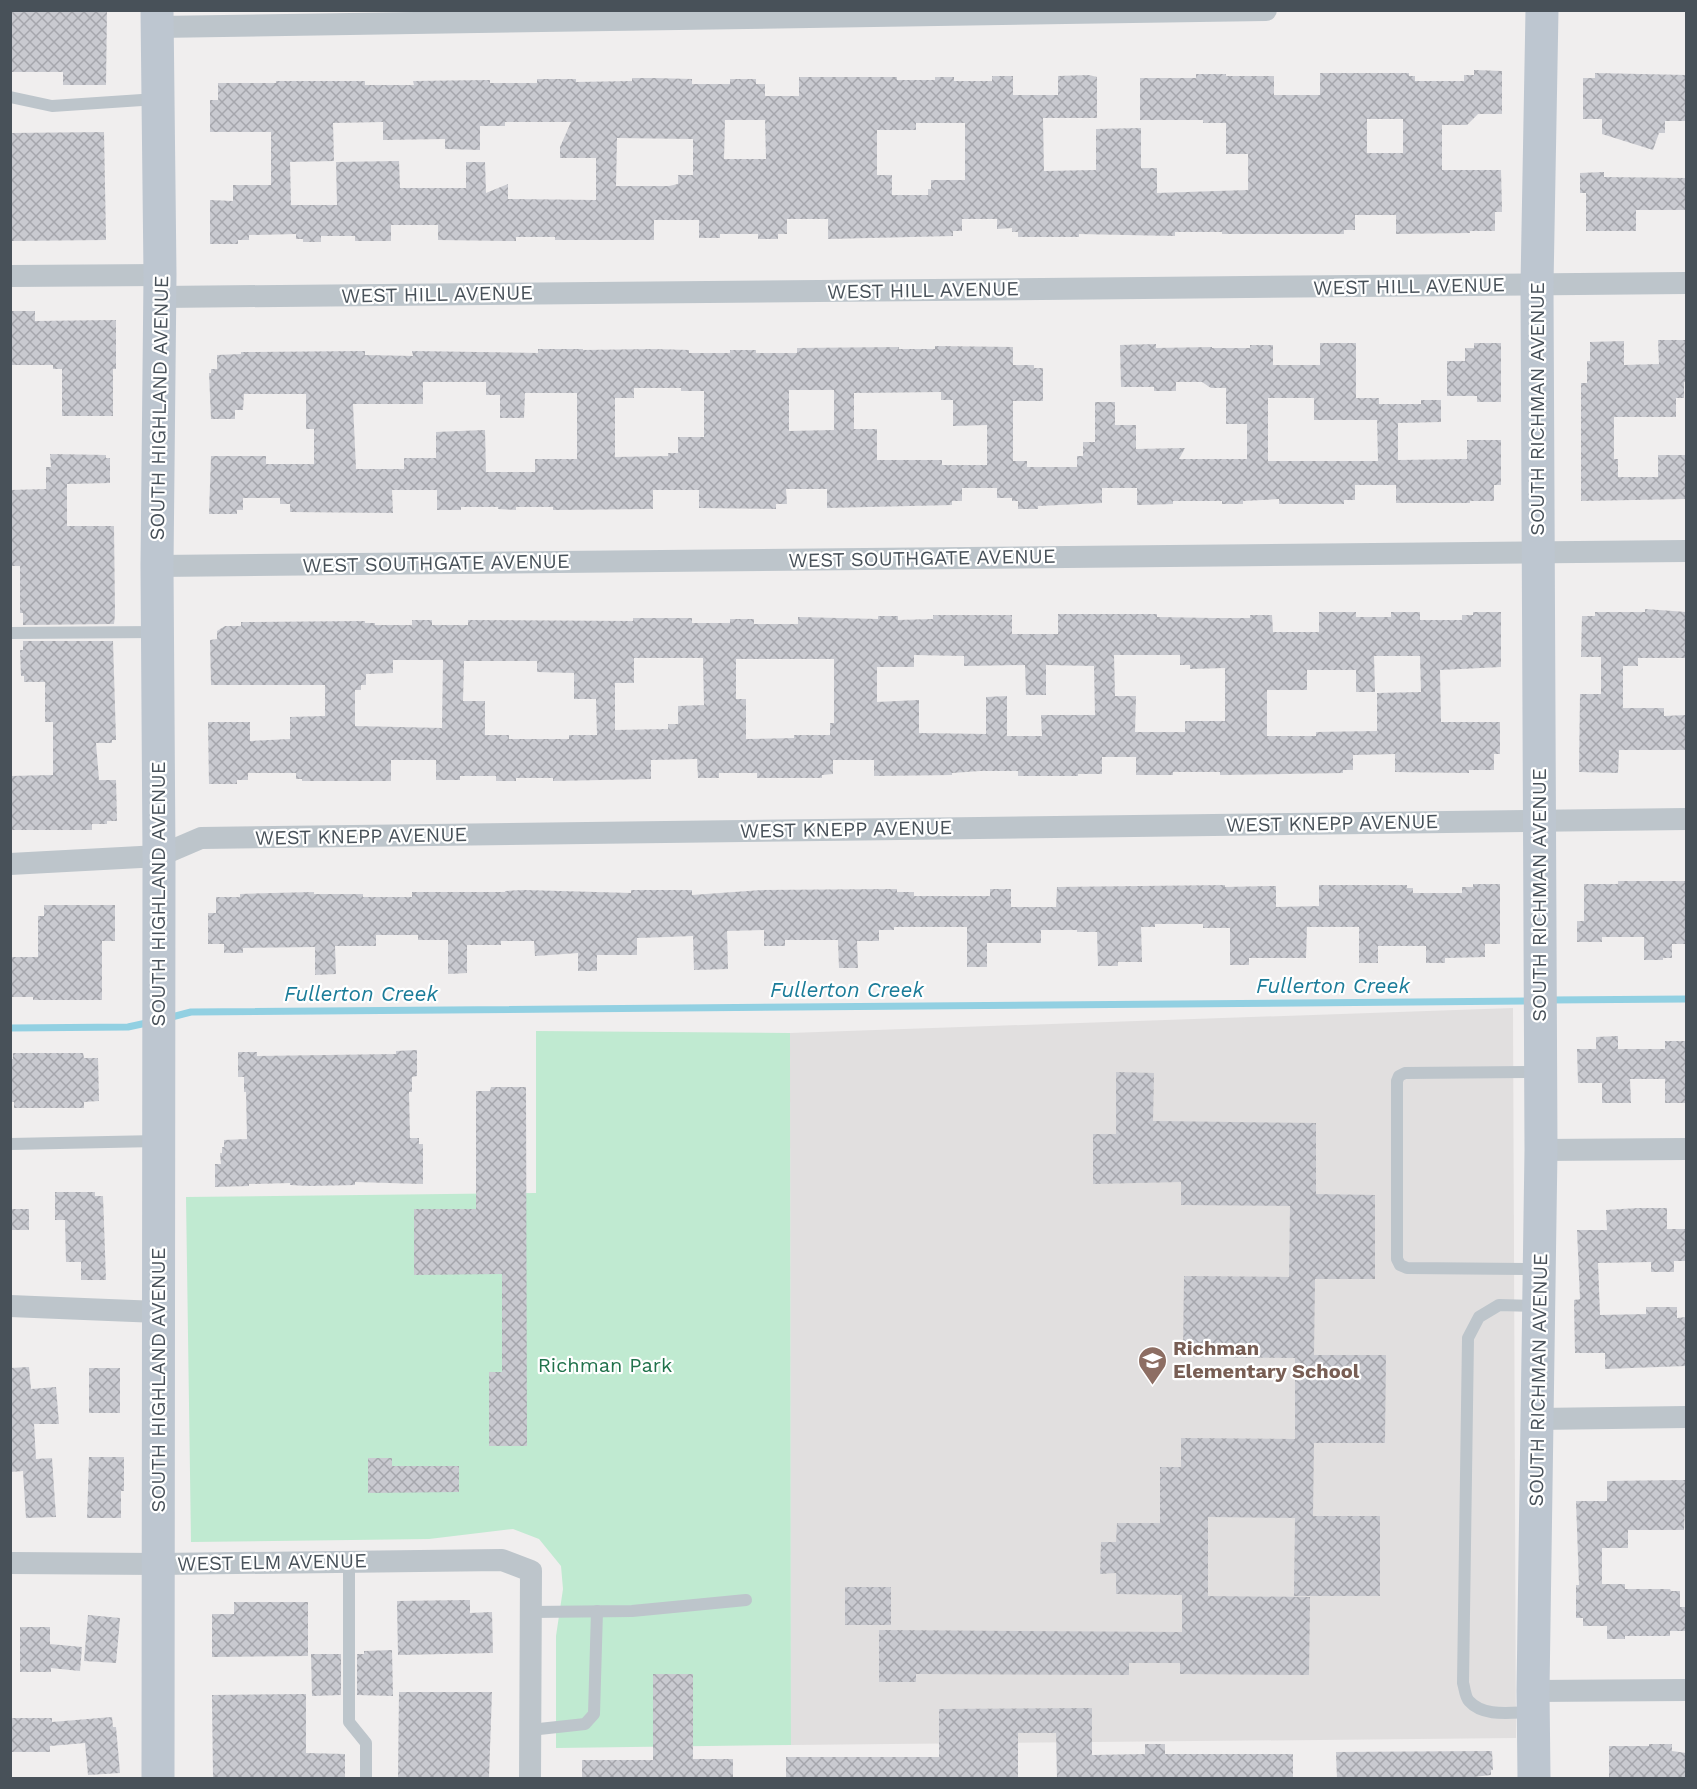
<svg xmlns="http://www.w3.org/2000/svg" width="1697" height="1789" font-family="'Work Sans',sans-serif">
<defs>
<pattern id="building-cross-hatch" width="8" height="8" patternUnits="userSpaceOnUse" patternTransform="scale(1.5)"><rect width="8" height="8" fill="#c9cad0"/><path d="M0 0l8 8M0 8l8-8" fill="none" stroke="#a5a6ac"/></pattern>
</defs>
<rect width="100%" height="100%" fill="#f0eeee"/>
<path fill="#e1dfdf" d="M1513 1008 1516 1738 791 1745 790 1033Z"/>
<path fill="#c0ead1" d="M536 1031 790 1033 791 1745 556 1748V1636L563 1589 561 1566 539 1539 513 1529 429 1539 191 1542 186 1197 536 1193Z"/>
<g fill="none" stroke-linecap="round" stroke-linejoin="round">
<g stroke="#92d0e2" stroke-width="7">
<path d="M1550 1000 1686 999"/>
<path d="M168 1018 191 1012 1533 1001"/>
<path d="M10 1028 128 1027 151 1022"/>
</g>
</g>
<g fill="url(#building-cross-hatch)" fill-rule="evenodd">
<path d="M10 10H107L106 85H63V72H10Z"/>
<path d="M1474 70 1502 71V114H1478L1467 125H1442V170H1501L1502 212H1495V231H1470V233L1396 234V215H1355V230H1344V234H1222V232H1175V236L1079 234V237H1018V232H1012V228L997 229V219H962V231H953V236L828 239V219H787V234H778V239H758V234H720V238H699V220H654V240H555V237H516V241L438 240V225H391V241H355V236H321V242H303V239H296V234L249 235V240H238V244H210V200L233 201V185H271V132H210V100H218V83H276V81H365V85H414L413 81 490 80V83H537V79H576V82L632 81V78H655L692 79V84H730V79H756V84H765V96H799V77H897V80H935V77H954V81H992V76H1013V95H1058V76L1089 75 1097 77V118H1043L1044 171 1096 170V129L1141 128V168H1157V193L1248 190V154H1226V123H1203V120H1140V78H1196V74H1226V76H1274V95H1320V73H1409V76H1415V81H1464V75H1474ZM1367 119H1403V153H1367ZM725 120H765L766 159H724ZM383 122V140L445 139V149L480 150V126H505V122H571L560 147V158H596V200L508 199V184L486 193 485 162H466V188H400L399 161 336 162 337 205H291L290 162 334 161 333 123ZM916 123H965V180H931V189H928V195H892V175H877V130H916ZM617 138 693 139V175H678V184L669 186H616Z"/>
<path d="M1595 73 1686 75V121H1665V133H1659L1653 150 1602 134V119H1583V78H1595Z"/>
<path d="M104 132 106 240 10 241V133Z"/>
<path d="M1604 172V177L1686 178V210H1636V231H1586V193H1580V173Z"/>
<path d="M10 311H35V321L116 320V369H113V416H62V369H53V365H10Z"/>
<path d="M1658 340H1686V382H1684V398H1676V417H1614V459H1618V477H1658V455H1686V499L1581 501V383H1587V361H1590V342L1624 341V365L1659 364Z"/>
<path d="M1320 343H1356V398H1379V404H1421V400H1441V422L1398 423V460L1467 459V440H1501V485H1494V501H1470V503H1396V485H1355V500H1344V504H1279V499L1243 501V504H1222V501H1173V504L1137 505V488H1102V503L1038 506V509H1018V501H1012V498H997V488H962V501H952V505L827 508V489H786L787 504H776V509L699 508V490H653V509L553 510V507H516V510L498 509V507H461V510H437V490H392L393 513 290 512V504H280V498H243V510H237V514H209L211 456H266V464H314V429H306V394H244L243 410H235V419H211L209 373H211V369H217V355L241 354V352L365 351V355L413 356 412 351 538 353V349H583V350L654 349 689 350V353H730V350H756V353H797V348L899 347V349H935V346L1013 347V365H1034V368H1043V401H1013V461H1027V467H1077V456H1083V442H1095V402H1115V425H1136V449L1185 448 1179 459H1247V424H1226V388H1211L1202 382H1176V391H1154V387H1121L1120 345 1156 344V348L1212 347V348H1250V345H1273V365H1320ZM423 382H486V395H500V418H524L525 393H577V459H535V472H486L485 430 436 432V458H404V469H356L353 404H423ZM634 388H681V391H704V437H678V453H668V456L615 457V398H634ZM789 390H834V430L789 431ZM941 392V400H953V426L987 425V465H942V460H877V429H854V393ZM1268 398H1314V420H1377L1378 461H1268Z"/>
<path d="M1474 343H1501V402H1477V396H1447V361H1465V348H1474Z"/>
<path d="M50 454 106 455V458H110V483L67 484V526H114L115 614 114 624 23 625V613H20V566H10V490L46 489V467H51Z"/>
<path d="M1645 609 1686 612V658H1638V666H1623V708H1664V716L1686 715V750H1619L1618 773 1579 772 1580 694H1601V657H1581L1582 616H1595V612H1645Z"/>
<path d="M1319 612H1356V617H1391V612H1420V620H1462V615H1473V612H1501V667L1440 670 1441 722H1500V754H1494V770H1469V773L1395 772V754L1353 755V770H1343V773L1220 775V772H1173V775H1136V757H1102V774H1078V776H1018V771H980L952 773V775L874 776V760H833V774L822 775V778H757V773H719V778H698L697 759 651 760V779L553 781V778H516V781H496V776H460V780H436V760H391V781H302V779H296V773H248V780H237V784H209L208 722H250V741L290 739V717L325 716V685H211L210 640 217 639V631L225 626H241V622L365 621V623H375V625H412V620H432V625H468V620L633 621V618H692V623H730V619H754V624H798V617L878 619V616H898V620L933 619V615H1012V634H1058V614H1157V617L1213 618H1250V615H1272L1273 632H1319ZM914 655 964 656V666L1025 665 1026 695H1046V665L1094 666 1095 715H1041L1042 736H1007V696L986 697V734L919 733V700L877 702V667H914ZM1114 655H1180V665H1190V669L1225 668V721H1185V732H1135L1136 696H1115ZM1374 656H1420L1421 692 1377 693V731L1316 732V736H1267V690H1307V670H1356V692H1375ZM634 658H703L704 705 678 706V724H668V729L615 730V683H634ZM736 659H834V723H830V735H794V738L746 739V699H736ZM393 660H443L442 728 355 726V690H361V685H366V674L393 673ZM464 661H537V672L574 673V699H596L597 735H569V739H509V735H485V701H463Z"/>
<path d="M23 641H113L116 740H112V743H96L99 780H116L117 821H107V824H92V830H10V776L53 775V722H45V682H24V676H21L20 650H23Z"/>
<path d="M1618 881H1686V944H1672V958H1663V960H1644V937H1602V942H1577V921H1584V884H1618Z"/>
<path d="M1473 884H1500V944H1485V957L1445 958V963H1426V946H1378V963H1359V927H1307L1306 958H1249V965H1230V928H1203V924H1155V927H1141L1142 962H1118V966H1098L1097 932H1077V930H1041V943H987V967H967V927H894V930H879V941H857L858 968H839L838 940H785V946H764V930L727 931 728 969 694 970 693 936 637 938V955H597V971H578V953L535 956 534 941H501V945H467V973L448 974V940H418V935H376V946H335L336 974 315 975V947L243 948V953H224V944H208V913H216V897H240V894L314 892V894H363V897H412V892H505V891L524 890 631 893V890H692V895L762 890 897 889V892H914V896H990V889H1011V907H1056L1057 887 1225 885V887L1276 886V907L1319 906V885H1407V888H1413V893H1462V887H1473Z"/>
<path d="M44 905H115V941H102V1000H33V997H10V957H38V916H44Z"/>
<path d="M1618 1036V1049H1665V1041H1686V1103H1665V1079H1630L1631 1103H1602V1083H1578L1577 1049H1596V1037Z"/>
<path d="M417 1050V1076L412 1077V1092H409L410 1138H419V1144H423V1184L355 1182V1185L309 1186 290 1185V1183L249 1184V1186L215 1187V1164H221L220 1153H222V1147H224V1140L247 1139 246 1092H244V1077H238V1052H257V1056L396 1054V1051Z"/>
<path d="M13 1053H83L84 1058H98L99 1101 84 1102V1108H14V1102H10V1059H13Z"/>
<path d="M1116 1072 1154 1073 1153 1121 1316 1123V1194L1375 1195V1279H1315L1314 1355H1386L1385 1443H1314L1313 1516H1380V1596H1294L1295 1518 1208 1517V1596L1310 1597 1309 1675 1180 1674V1663H1129V1675L916 1674V1682H879V1630L1182 1632V1595L1116 1594V1573L1100 1574 1101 1542H1116L1117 1523H1160V1467H1181V1438L1295 1439V1358L1183 1357 1184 1276 1289 1277 1290 1206 1181 1205V1182L1093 1184V1134H1116Z"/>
<path d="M491 1087H526L527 1446H489V1372H502V1274L414 1275V1209H476V1091H490Z"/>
<path d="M55 1192H95V1196H103L106 1280H81V1262H66L65 1220H55Z"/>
<path d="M1638 1208H1667V1229H1686V1261H1674V1272H1651V1262L1598 1263 1600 1315 1646 1314V1307H1677V1318L1686 1317V1366L1605 1369V1353H1575L1574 1300 1580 1299 1577 1230H1607L1606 1210Z"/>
<rect x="10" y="1209" width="19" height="21"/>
<path d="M29 1367 31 1389 56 1387 59 1424H34L36 1459 52 1458 56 1517 26 1518 23 1471 10 1472V1368Z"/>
<rect x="89" y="1368" width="31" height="45"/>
<path d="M89 1457H124V1491H121V1518H87Z"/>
<path d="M368 1458H392V1466H459V1492L368 1493Z"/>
<path d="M1686 1480 1684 1530H1628V1548H1602V1584H1625V1589H1670L1671 1591H1680V1607H1686V1631H1670V1636H1625V1639H1607V1626H1583V1618H1576V1585H1579L1576 1501H1607V1481Z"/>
<rect x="845" y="1587" width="46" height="38"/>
<path d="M470 1600V1613L492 1612 493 1653 398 1655 397 1601Z"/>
<path d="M234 1602H308V1656L212 1657V1614H234Z"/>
<path d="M88 1615 120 1618 116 1663 84 1661Z"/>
<path d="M20 1627H50V1644L82 1647 80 1671 51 1668V1672H20Z"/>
<path d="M392 1650 393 1696 357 1695V1654H364V1651Z"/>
<path d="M311 1654H341V1695L312 1696Z"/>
<path d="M653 1674H693V1759H733V1779H582V1760H653Z"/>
<path d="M399 1692H492L489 1777H484V1779H398Z"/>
<path d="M306 1694V1753L345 1754V1779H213L212 1695Z"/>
<path d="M1092 1708V1755L1145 1754V1744H1165V1754H1293V1779H1057L1056 1733H1018V1779H786V1757H939V1709Z"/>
<path d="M112 1717 113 1727H116L120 1773 88 1775 85 1743 50 1746V1752H10V1718H52V1722Z"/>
<path d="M1649 1744H1672V1751L1686 1753V1779H1609V1746H1649Z"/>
<path d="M1492 1751 1493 1770H1491V1775L1456 1779H1337L1336 1752Z"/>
</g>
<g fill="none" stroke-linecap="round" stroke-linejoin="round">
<g stroke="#bdc5cb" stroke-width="12">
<path d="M10 97 52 106 157 99"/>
<path d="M10 633 156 632"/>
<path d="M10 1144 157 1141"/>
<path d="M1538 1269 1407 1268 1400 1265 1397 1259V1081L1399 1076 1405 1073 1538 1072"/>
<path d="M349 1561V1722L366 1743V1778"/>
<path d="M531 1612 632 1611 746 1600"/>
<path d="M1533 1712C1513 1712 1484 1718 1469 1701 1465 1697 1465 1689 1463 1683L1468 1338 1479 1317 1499 1305 1538 1306"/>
<path d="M530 1730 585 1724 594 1714 597 1611"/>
</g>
<g stroke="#bdc5cb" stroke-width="22">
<path d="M157 27 1266 10"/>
<path d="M10 276 160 275"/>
<path d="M160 297 1686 283"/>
<path d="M157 566 1686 551"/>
<path d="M10 864 159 856 201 838 1686 819"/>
<path d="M1541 1150 1686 1149"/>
<path d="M10 1306 158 1312"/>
<path d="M1537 1419 1686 1417"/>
<path d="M10 1563 158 1564 502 1560 531 1571 530 1778"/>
<path d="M1533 1691 1686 1690"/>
</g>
<g stroke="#bdc6d0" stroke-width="33">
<path d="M157 10 160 275 157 566 159 856 158 1778"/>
<path d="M1534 1778 1533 1691 1541 1150 1537 285 1542 10"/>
</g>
</g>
<defs>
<symbol id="school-pin" viewBox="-11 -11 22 30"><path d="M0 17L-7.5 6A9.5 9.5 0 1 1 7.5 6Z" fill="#8d6e63" stroke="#fff"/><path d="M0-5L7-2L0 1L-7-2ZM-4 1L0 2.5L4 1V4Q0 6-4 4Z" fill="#fff"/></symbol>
</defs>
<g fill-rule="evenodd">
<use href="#school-pin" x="1136" y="1344" width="33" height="45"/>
</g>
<g text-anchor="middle" stroke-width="4.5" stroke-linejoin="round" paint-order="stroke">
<g font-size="20" fill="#485159" stroke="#fff">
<text transform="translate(1409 286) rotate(-1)" y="7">WEST HILL AVENUE</text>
<text transform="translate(923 290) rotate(-1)" y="7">WEST HILL AVENUE</text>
<text transform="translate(437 294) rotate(-1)" y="7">WEST HILL AVENUE</text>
<text transform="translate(159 408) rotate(-89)" y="7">SOUTH HIGHLAND AVENUE</text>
<text transform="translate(1537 409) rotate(-90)" y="7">SOUTH RICHMAN AVENUE</text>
<text transform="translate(922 558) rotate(-1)" y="7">WEST SOUTHGATE AVENUE</text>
<text transform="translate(436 563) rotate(-1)" y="7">WEST SOUTHGATE AVENUE</text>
<text transform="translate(1332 823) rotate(-1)" y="7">WEST KNEPP AVENUE</text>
<text transform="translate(846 829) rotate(-1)" y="7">WEST KNEPP AVENUE</text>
<text transform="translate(361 836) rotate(-1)" y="7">WEST KNEPP AVENUE</text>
<text transform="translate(158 894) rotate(-90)" y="7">SOUTH HIGHLAND AVENUE</text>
<text transform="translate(1539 895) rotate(-90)" y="7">SOUTH RICHMAN AVENUE</text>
<text transform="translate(158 1380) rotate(-90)" y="7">SOUTH HIGHLAND AVENUE</text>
<text transform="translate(1538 1380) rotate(-89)" y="7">SOUTH RICHMAN AVENUE</text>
<text transform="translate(272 1562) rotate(-1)" y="7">WEST ELM AVENUE</text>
</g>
<g font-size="20" font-weight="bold" fill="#785e54" stroke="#fff" text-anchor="start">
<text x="1173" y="1355">Richman<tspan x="1173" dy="23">Elementary School</tspan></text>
</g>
<g font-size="20" fill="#20724b" stroke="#fff">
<text x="605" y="1372">Richman Park</text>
</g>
<g font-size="21" font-style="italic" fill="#1b7c99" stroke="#fff">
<text x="1333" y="993">Fullerton Creek</text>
<text x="847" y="997">Fullerton Creek</text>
<text x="361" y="1001">Fullerton Creek</text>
</g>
</g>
<rect width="1697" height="1789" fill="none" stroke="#485159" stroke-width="24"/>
</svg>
